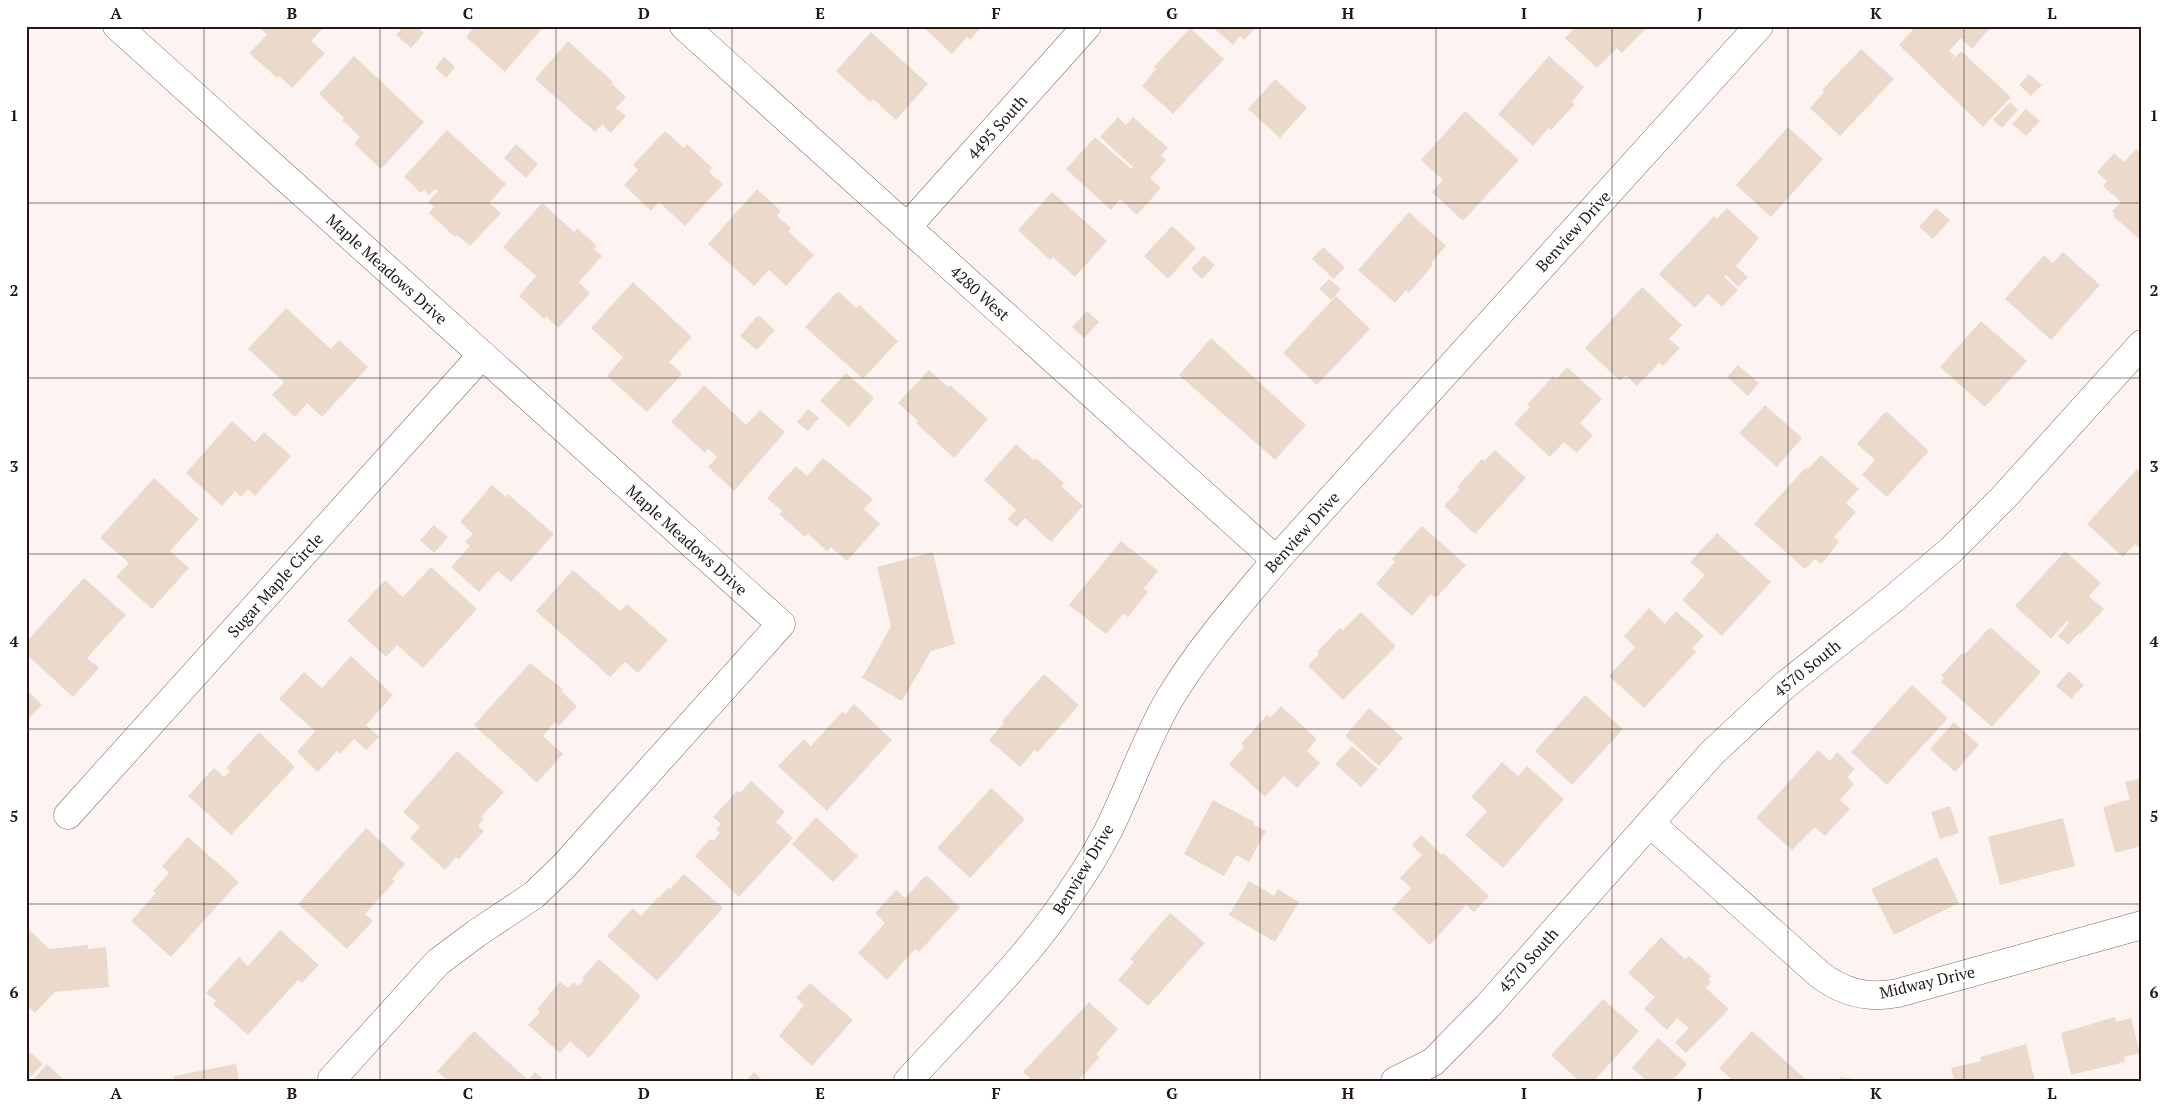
<svg xmlns="http://www.w3.org/2000/svg" width="2168" height="1107" font-family="'PT Serif',serif">
<rect width="100%" height="100%" fill="#fdf4f2"/>
<g fill="#ebdacc">
<path d="M258 26H325L311 41 325 53 292 88 279 76 277 78 249 53 267 35Z"/>
<path d="M404 26H416L424 33 411 48 396 35Z"/>
<path d="M475 26H544L505 72 466 37Z"/>
<path d="M922 26H982L970 40 967 37 952 54Z"/>
<path d="M1211 26H1257L1244 40 1240 36 1233 45Z"/>
<path d="M1576 26H1648L1622 53 1617 48 1597 68 1565 38Z"/>
<path d="M1916 26H1986L1989 29 1972 49 1961 38 1949 51 1955 56 1949 64 1961 51 2011 97 1983 127 1899 45Z"/>
<path d="M1190 28 1224 59 1173 114 1142 86 1156 69 1154 67Z"/>
<path d="M871 32 928 84 896 120 873 99 870 102 836 71Z"/>
<path d="M568 41 613 82 612 84 626 97 616 108 626 116 611 133 602 124 595 132 535 79Z"/>
<path d="M1861 49 1894 79 1840 136 1810 108 1824 92 1822 90Z"/>
<path d="M354 56 424 122 381 169 354 144 360 137 342 120 344 118 319 94Z"/>
<path d="M1549 56 1584 87 1572 102 1575 104 1551 130 1549 128 1533 146 1498 114Z"/>
<path d="M444 57 455 67 446 78 435 68Z"/>
<path d="M2029 74 2042 85 2031 96 2019 85Z"/>
<path d="M1275 79 1307 108 1280 138 1248 109Z"/>
<path d="M2010 102 2018 110 2002 128 1993 120Z"/>
<path d="M2026 109 2040 121 2026 136 2012 124Z"/>
<path d="M1465 111 1519 160 1463 221 1432 192 1443 180 1421 160Z"/>
<path d="M1118 117 1126 125 1133 117 1168 148 1161 155 1166 160 1150 178 1161 188 1137 215 1120 199 1111 210 1066 169 1095 137 1131 169 1133 167 1100 137Z"/>
<path d="M1788 127 1823 159 1771 217 1736 185Z"/>
<path d="M447 130 506 184 489 203 501 213 470 246 457 235 455 237 429 213 434 207 428 202 438 191 435 189 429 195 424 190 421 193 404 177Z"/>
<path d="M665 131 684 148 687 144 712 168 709 172 723 184 685 226 659 202 651 211 624 185 638 170 633 165Z"/>
<path d="M516 144 538 164 526 178 504 158Z"/>
<path d="M2136 149 2142 155V238L2140 236 2138 238 2113 216 2115 214 2112 211 2121 202 2103 186 2107 181 2097 172 2114 153 2124 162Z"/>
<path d="M757 189 781 211 777 216 791 228 788 231 814 255 786 286 769 270 754 286 708 244Z"/>
<path d="M1052 192 1107 241 1075 277 1053 257 1050 260 1018 230Z"/>
<path d="M542 203 574 232 577 228 597 246 594 249 602 256 579 282 590 293 558 328 546 316 544 319 519 296 536 276 503 247Z"/>
<path d="M1727 208 1759 238 1736 266 1748 277 1738 287 1726 275 1724 277 1738 290 1722 307 1708 294 1695 308 1659 274 1714 216 1717 219Z"/>
<path d="M1936 208 1950 220 1933 239 1919 227Z"/>
<path d="M1409 212 1446 246 1431 263 1433 265 1409 293 1406 290 1395 303 1358 270Z"/>
<path d="M1172 226 1196 248 1168 279 1144 256Z"/>
<path d="M1323 247 1345 267 1334 279 1312 259Z"/>
<path d="M2063 252 2100 285 2051 340 2005 299 2044 255 2053 263Z"/>
<path d="M1204 255 1215 265 1202 279 1191 269Z"/>
<path d="M1329 279 1341 289 1331 300 1319 289Z"/>
<path d="M633 282 692 337 669 362 682 374 647 412 607 376 623 357 591 328Z"/>
<path d="M1642 287 1682 325 1669 339 1680 348 1663 366 1659 363 1637 386 1626 375 1620 381 1585 348Z"/>
<path d="M838 291 856 308 859 305 898 341 863 379 805 327Z"/>
<path d="M1336 296 1370 329 1317 385 1283 353Z"/>
<path d="M286 308 331 349 339 340 368 367 322 417 307 403 295 417 272 395 284 382 248 349Z"/>
<path d="M1087 311 1099 322 1084 338 1072 327Z"/>
<path d="M758 315 775 330 757 350 740 336Z"/>
<path d="M1981 321 2027 361 1985 407 1940 367Z"/>
<path d="M1211 338 1306 425 1275 460 1179 375Z"/>
<path d="M1738 365 1759 383 1748 396 1727 377Z"/>
<path d="M1567 367 1602 399 1580 423 1593 435 1577 453 1564 442 1550 457 1514 424 1530 407 1527 405 1553 376 1556 379Z"/>
<path d="M929 370 948 387 950 385 988 419 954 458 916 423 918 421 898 403Z"/>
<path d="M846 373 874 398 849 427 820 401Z"/>
<path d="M704 385 746 425 760 410 785 432 734 491 708 467 717 457 709 449 705 453 671 422Z"/>
<path d="M1765 405 1802 438 1777 467 1739 433Z"/>
<path d="M808 409 819 418 808 431 797 422Z"/>
<path d="M1886 411 1929 451 1887 497 1862 475 1875 460 1857 444Z"/>
<path d="M232 421 255 442 264 432 291 456 255 496 248 489 241 497 235 491 222 506 186 473Z"/>
<path d="M1016 444 1034 460 1036 458 1064 483 1061 486 1083 506 1051 542 1025 518 1017 527 1007 519 1016 510 984 480Z"/>
<path d="M1495 450 1526 478 1475 534 1444 506 1460 489 1457 487 1482 459 1484 461Z"/>
<path d="M1821 455 1859 489 1846 503 1856 512 1834 537 1839 542 1821 564 1815 559 1805 569 1754 524 1806 467 1808 469Z"/>
<path d="M823 458 873 499 864 509 880 524 847 561 831 547 827 551 808 534 805 537 779 514 782 511 767 498 796 466 807 476Z"/>
<path d="M2137 469 2142 473V550L2135 544 2123 557 2087 524Z"/>
<path d="M154 478 199 519 170 551 189 568 152 609 116 577 129 563 100 538Z"/>
<path d="M492 485 506 497 508 494 554 534 511 582 498 571 479 592 451 567 470 546 465 542 473 534 460 522Z"/>
<path d="M434 525 448 537 434 553 420 540Z"/>
<path d="M1422 526 1466 565 1436 598 1431 594 1412 616 1376 584 1395 562 1392 559Z"/>
<path d="M1717 533 1771 582 1722 636 1682 600 1705 575 1690 562Z"/>
<path d="M1121 541 1158 571 1144 588 1148 592 1128 617 1123 614 1106 634 1069 605Z"/>
<path d="M2065 551 2101 583 2089 596 2104 609 2081 634 2079 633 2068 645 2058 636 2069 623 2067 621 2051 639 2015 606Z"/>
<path d="M933 552 955 644 931 651 902 701 862 678 891 626 877 567Z"/>
<path d="M431 567 477 609 423 668 397 645 386 657 347 621 385 580 403 597Z"/>
<path d="M573 570 620 611 627 604 668 640 638 673 625 662 610 677 536 611Z"/>
<path d="M84 578 126 615 87 658 99 668 73 697 26 654V642Z"/>
<path d="M1649 608 1665 624 1676 611 1704 636 1692 648 1696 652 1644 708 1609 676 1635 647 1624 636Z"/>
<path d="M1361 612 1396 646 1343 700 1308 666 1319 654 1317 652 1340 628 1343 630Z"/>
<path d="M1990 627 2041 672 1992 727 1941 682 1944 678 1941 676 1962 653 1964 655Z"/>
<path d="M351 656 393 695 366 725 379 737 366 750 354 739 340 754 337 751 318 772 297 752 315 731 279 699 304 672 322 688Z"/>
<path d="M530 663 563 689 561 691 577 706 559 726 555 722 543 736 563 754 537 783 474 725Z"/>
<path d="M2069 671 2084 685 2071 699 2056 686Z"/>
<path d="M1044 674 1079 705 1038 752 1035 750 1020 767 989 740 1004 723 1002 721Z"/>
<path d="M1912 685 1948 718 1887 785 1851 752Z"/>
<path d="M26 689 42 705 26 721Z"/>
<path d="M1585 695 1623 729 1572 785 1535 751Z"/>
<path d="M854 704 892 740 827 811 778 766 804 739 811 746 842 712 845 714Z"/>
<path d="M1281 706 1317 739 1307 751 1320 763 1297 788 1284 776 1265 797 1229 764 1244 747 1241 744 1267 715 1270 718Z"/>
<path d="M1369 708 1403 738 1379 766 1345 736Z"/>
<path d="M1954 722 1979 745 1955 772 1930 749Z"/>
<path d="M259 732 295 767 231 835 188 796 214 768 224 777 230 771 226 768Z"/>
<path d="M1352 746 1378 769 1361 787 1335 764Z"/>
<path d="M1818 750 1830 761 1837 752 1855 769 1847 777 1854 784 1840 800 1850 809 1825 836 1815 827 1792 850 1756 818Z"/>
<path d="M457 751 504 792 481 817 484 819 478 826 484 831 459 859 456 857 445 870 410 838 420 827 403 812Z"/>
<path d="M1502 762 1518 776 1527 766 1564 799 1503 868 1465 835 1487 811 1471 797Z"/>
<path d="M2142 778V846L2115 853 2103 807 2130 799 2125 782Z"/>
<path d="M751 781 785 812 776 822 793 838 739 897 695 856 710 839 713 841 720 833 716 829 721 824 713 817 737 791 740 793Z"/>
<path d="M991 788 1025 819 970 878 937 848Z"/>
<path d="M1213 800 1254 822 1253 824 1266 831 1249 862 1236 855 1224 876 1184 854Z"/>
<path d="M1950 806 1959 833 1940 839 1931 812Z"/>
<path d="M816 817 858 856 833 882 792 844Z"/>
<path d="M2063 818 2075 866 2000 885 1988 837Z"/>
<path d="M366 828 405 864 392 879 395 881 365 914 373 921 347 949 298 904Z"/>
<path d="M1421 835 1442 855 1443 853 1489 896 1474 912 1466 905 1430 945 1392 909 1411 888 1400 878 1422 855 1412 845Z"/>
<path d="M188 837 239 882 171 957 131 921 156 893 153 891 169 873 162 866Z"/>
<path d="M1937 857 1959 903 1894 935 1871 889Z"/>
<path d="M684 874 723 908 657 981 607 936 633 908 641 916 658 897 659 898 668 888 670 889Z"/>
<path d="M926 875 960 907 919 952 915 949 887 980 858 953 885 923 875 913 896 890 905 898Z"/>
<path d="M1249 881 1274 896 1278 889 1299 902 1275 942 1229 915Z"/>
<path d="M1170 913 1205 943 1148 1006 1118 980 1134 962 1130 959Z"/>
<path d="M26 927 49 949 88 945V949L106 947 109 987 55 992 35 1013 26 1005Z"/>
<path d="M280 930 319 965 302 983 298 980 248 1035 213 1004 216 1001 206 993 239 957 248 966Z"/>
<path d="M1661 937 1685 959 1689 956 1711 976 1708 979 1711 982 1706 988 1729 1009 1686 1053 1675 1043 1689 1028 1677 1018 1667 1030 1644 1009 1655 997 1628 973Z"/>
<path d="M599 959 641 996 589 1058 570 1041 560 1053 528 1025 540 1012 537 1009 560 982 568 988 574 982 578 986 584 980 582 978Z"/>
<path d="M810 983 853 1020 812 1066 779 1036 804 1005 796 998Z"/>
<path d="M1603 999 1639 1031 1594 1081H1579L1551 1055Z"/>
<path d="M1089 1002 1118 1029 1096 1054 1100 1057 1078 1081H1033L1023 1072Z"/>
<path d="M2115 1017 2116 1022 2131 1018 2140 1053 2124 1057 2125 1062 2071 1075 2061 1033Z"/>
<path d="M474 1031 528 1080 535 1072 545 1081H448L437 1071Z"/>
<path d="M1752 1031 1808 1081H1733L1719 1068Z"/>
<path d="M1658 1038 1687 1064 1672 1081H1647L1632 1068Z"/>
<path d="M2026 1044 2035 1081H1954L1951 1068 1981 1061 1980 1057Z"/>
<path d="M30 1052 43 1064 26 1081V1056Z"/>
<path d="M47 1064 65 1081H32Z"/>
<path d="M236 1064 239 1081H175L174 1076Z"/>
<path d="M754 1072 763 1081H746Z"/>
<path d="M1840 1077 1863 1080V1081H1840Z"/>
</g>
<g fill="none" stroke-linecap="round" stroke-linejoin="round">
<defs>
<g id="minor">
<path d="M117 26 781 624 564 866 534 895 477 933 438 962 332 1079 334 1081"/>
<path d="M684 26 1276 560"/>
<path d="M907 227 1087 26"/>
<path d="M68 815 482 355"/>
<path d="M1650 823 1819 974C1843 993 1868 999 1898 993L2142 925"/>
<path d="M908 1081C965 1018 1029 958 1075 886 1087 869 1098 850 1108 831 1130 787 1145 740 1170 698 1200 648 1239 604 1276 560L1759 26"/>
<path d="M1395 1081 1433 1062 1487 1007 1712 753 1784 686 1892 600 1950 551 2004 497 2142 344"/>
</g>
</defs>
<use href="#minor" stroke="#7d6865" stroke-width="29"/>
<use href="#minor" stroke="#fff" stroke-width="28"/>
</g>
<path fill="none" stroke="#211817" stroke-width="1" stroke-opacity="0.55" d="M204 26V1081M380 26V1081M556 26V1081M732 26V1081M908 26V1081M1084 26V1081M1260 26V1081M1436 26V1081M1612 26V1081M1788 26V1081M1964 26V1081M26 203H2142M26 378H2142M26 554H2142M26 729H2142M26 904H2142"/>
<g text-anchor="middle" stroke-width="4" stroke-linejoin="round" paint-order="stroke">
<g font-size="16" fill="#211817" stroke="#fff">
<text transform="translate(997 127) rotate(-48)" y="6">4495 South</text>
<text transform="translate(1573 231) rotate(-48)" y="6">Benview Drive</text>
<text transform="translate(387 269) rotate(42)" y="6">Maple Meadows Drive</text>
<text transform="translate(980 293) rotate(42)" y="6">4280 West</text>
<text transform="translate(1302 532) rotate(-48)" y="6">Benview Drive</text>
<text transform="translate(687 540) rotate(42)" y="6">Maple Meadows Drive</text>
<text transform="translate(275 585) rotate(-48)" y="6">Sugar Maple Circle</text>
<text transform="translate(1807 668) rotate(-39)" y="6">4570 South</text>
<text transform="translate(1083 869) rotate(-59)" y="6">Benview Drive</text>
<text transform="translate(1528 960) rotate(-48)" y="6">4570 South</text>
<text transform="translate(1927 982) rotate(-13)" y="6">Midway Drive</text>
</g>
</g>
<rect width="2168" height="1107" fill="none" stroke="#ffffff" stroke-width="55"/>
<rect x="28" y="28" width="2112" height="1052" fill="none" stroke="#211817" stroke-width="2"/>
<g font-size="16" text-anchor="middle" font-weight="bold" fill="#211817">
<text x="116" y="19">A</text>
<text x="292" y="19">B</text>
<text x="468" y="19">C</text>
<text x="644" y="19">D</text>
<text x="820" y="19">E</text>
<text x="996" y="19">F</text>
<text x="1172" y="19">G</text>
<text x="1348" y="19">H</text>
<text x="1524" y="19">I</text>
<text x="1700" y="19">J</text>
<text x="1876" y="19">K</text>
<text x="2052" y="19">L</text>
<text x="14" y="121">1</text>
<text x="2154" y="121">1</text>
<text x="14" y="296">2</text>
<text x="2154" y="296">2</text>
<text x="14" y="472">3</text>
<text x="2154" y="472">3</text>
<text x="14" y="647">4</text>
<text x="2154" y="647">4</text>
<text x="14" y="822">5</text>
<text x="2154" y="822">5</text>
<text x="14" y="998">6</text>
<text x="2154" y="998">6</text>
<text x="116" y="1099">A</text>
<text x="292" y="1099">B</text>
<text x="468" y="1099">C</text>
<text x="644" y="1099">D</text>
<text x="820" y="1099">E</text>
<text x="996" y="1099">F</text>
<text x="1172" y="1099">G</text>
<text x="1348" y="1099">H</text>
<text x="1524" y="1099">I</text>
<text x="1700" y="1099">J</text>
<text x="1876" y="1099">K</text>
<text x="2052" y="1099">L</text>
</g>
</svg>
